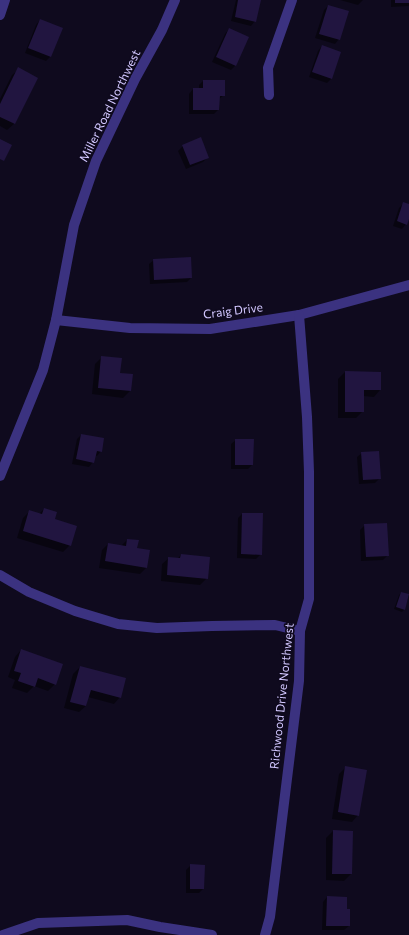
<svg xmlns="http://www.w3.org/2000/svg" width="409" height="935" font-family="Commissioner,sans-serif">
<rect width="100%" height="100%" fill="#0f0a1e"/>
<g fill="#0007">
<path d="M236 0H260L255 21 251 26 231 21Z"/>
<path d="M340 0H363L358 5Z"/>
<path d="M391 0H409V6L391 7Z"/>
<path d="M328 6 339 39 335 44 315 38 324 10Z"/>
<path d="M40 20 50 57 46 61 25 53 36 25Z"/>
<path d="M229 29 236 65 231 70 212 62 225 34Z"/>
<path d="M322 46 331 79 327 83 309 77 318 51Z"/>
<path d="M19 69 37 78 14 124 7 130 0 126V99L12 75Z"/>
<path d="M203 81 224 95 218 100V110L214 114H189V94L193 89H199V85Z"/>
<path d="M183 146 208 157 203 162 186 169 178 151Z"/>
<path d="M404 203 409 205V216L406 224 402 229 393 226 399 208Z"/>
<path d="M154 260 191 278 187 282 150 284 149 264Z"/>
<path d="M102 357 119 374 130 391 123 398 92 394 95 364Z"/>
<path d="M345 372 380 390 374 397 363 396V411L356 418H338V379Z"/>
<path d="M81 435 101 451 97 456 95 455 93 462 89 467 72 464 77 439Z"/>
<path d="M236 440 252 465 248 469H231V444Z"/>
<path d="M362 453 380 478 375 483 359 484 357 457Z"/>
<path d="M44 509 70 545 63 552 17 538 23 518 30 511 39 514Z"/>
<path d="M242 514 261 554 256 559 237 558 238 518Z"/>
<path d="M365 525 388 555 383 560 361 561 360 530Z"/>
<path d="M127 540 136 549 146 568 140 574 99 568 102 550 108 544 121 546Z"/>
<path d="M181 555 207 578 200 585 161 581 162 564 169 558H178Z"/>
<path d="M401 593 409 595 404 610 402 612 394 609 399 595Z"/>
<path d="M21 650 55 684 48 691 34 686 27 693 12 688 15 680 8 677 15 657Z"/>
<path d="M80 667 120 697 114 704 88 697 86 706 79 712 64 708 73 674Z"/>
<path d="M346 767 358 815 352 822 332 819 339 774Z"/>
<path d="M333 831 351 832V874L344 881 326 880V838Z"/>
<path d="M191 865 203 889 199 893H186V870Z"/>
<path d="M327 897 346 910 349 926 344 930H322L323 902Z"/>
</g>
<g fill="#211540">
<path d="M238 0H261L256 22 235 17Z"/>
<rect x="395" y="0" width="14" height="3"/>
<path d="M328 5 349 11 340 40 319 34Z"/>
<path d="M40 19 63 28 51 57 28 48Z"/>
<path d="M229 28 249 37 236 66 216 57Z"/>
<path d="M322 45 341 52 332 79 312 72Z"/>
<path d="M18 67 38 78 15 124 0 117V104Z"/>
<path d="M203 80H225V96H220L219 110H193V88H203Z"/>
<path d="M201 137 209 158 190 165 182 145Z"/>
<path d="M0 139 12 145 4 161 0 159Z"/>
<path d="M403 202 409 204V219L407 225 397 221Z"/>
<path d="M191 257 192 278 154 280 153 259Z"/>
<path d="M101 356 122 358 120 373 133 374 131 391 98 388Z"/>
<path d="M345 371 381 372V390H364V412H345Z"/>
<path d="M81 434 104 438 102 452 97 451 94 463 76 459Z"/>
<path d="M235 439H254L253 465H235Z"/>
<path d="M379 451 381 479 363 480 361 452Z"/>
<path d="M44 508 57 512 55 519 77 526 71 546 23 531 29 510 42 514Z"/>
<path d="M242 513H263L262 555 241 554Z"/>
<path d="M387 523 389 556 366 557 364 524Z"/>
<path d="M127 539 139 540 137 548 150 550 147 568 105 561 108 543 126 546Z"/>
<path d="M181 554 210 557 208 579 167 575 168 557 180 558Z"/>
<path d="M401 592 409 594 405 610 396 607Z"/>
<path d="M21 649 63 664 56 685 38 678 35 687 18 681 21 673 14 671Z"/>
<path d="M80 666 126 678 121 698 91 690 86 706 70 702Z"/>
<path d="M345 766 367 770 359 816 338 812Z"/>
<path d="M333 830 353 831 352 874H332Z"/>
<path d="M190 864 205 865 204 889H190Z"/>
<path d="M327 896 347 897V909H350V926H326Z"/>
</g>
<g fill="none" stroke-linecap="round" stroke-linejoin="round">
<g stroke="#3b3280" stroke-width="10">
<path d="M0 15 5 0"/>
<path d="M269 95 268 68 292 0"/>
<path d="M56 320 130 328 210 329 299 315 409 285"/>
<path d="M0 476 43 370 56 320 74 225 96 161 135 79 162 30 175 0"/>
<path d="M0 575 29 592 75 611 118 624 157 628 212 626 275 625 300 631"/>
<path d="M3 935 38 923 127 920 160 927 212 935"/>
<path d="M265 935 270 917 299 681 300 631 309 599V472L307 417 299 315"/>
</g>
</g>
<g text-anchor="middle" stroke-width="3.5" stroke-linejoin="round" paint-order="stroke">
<g font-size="12" fill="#d2c7ff" stroke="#0f0a1e">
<text transform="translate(110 106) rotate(-64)" y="4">Miller Road Northwest</text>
<text transform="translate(233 311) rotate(-7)" y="4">Craig Drive</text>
<text transform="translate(282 696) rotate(-84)" y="4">Richwood Drive Northwest</text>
</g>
</g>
</svg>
